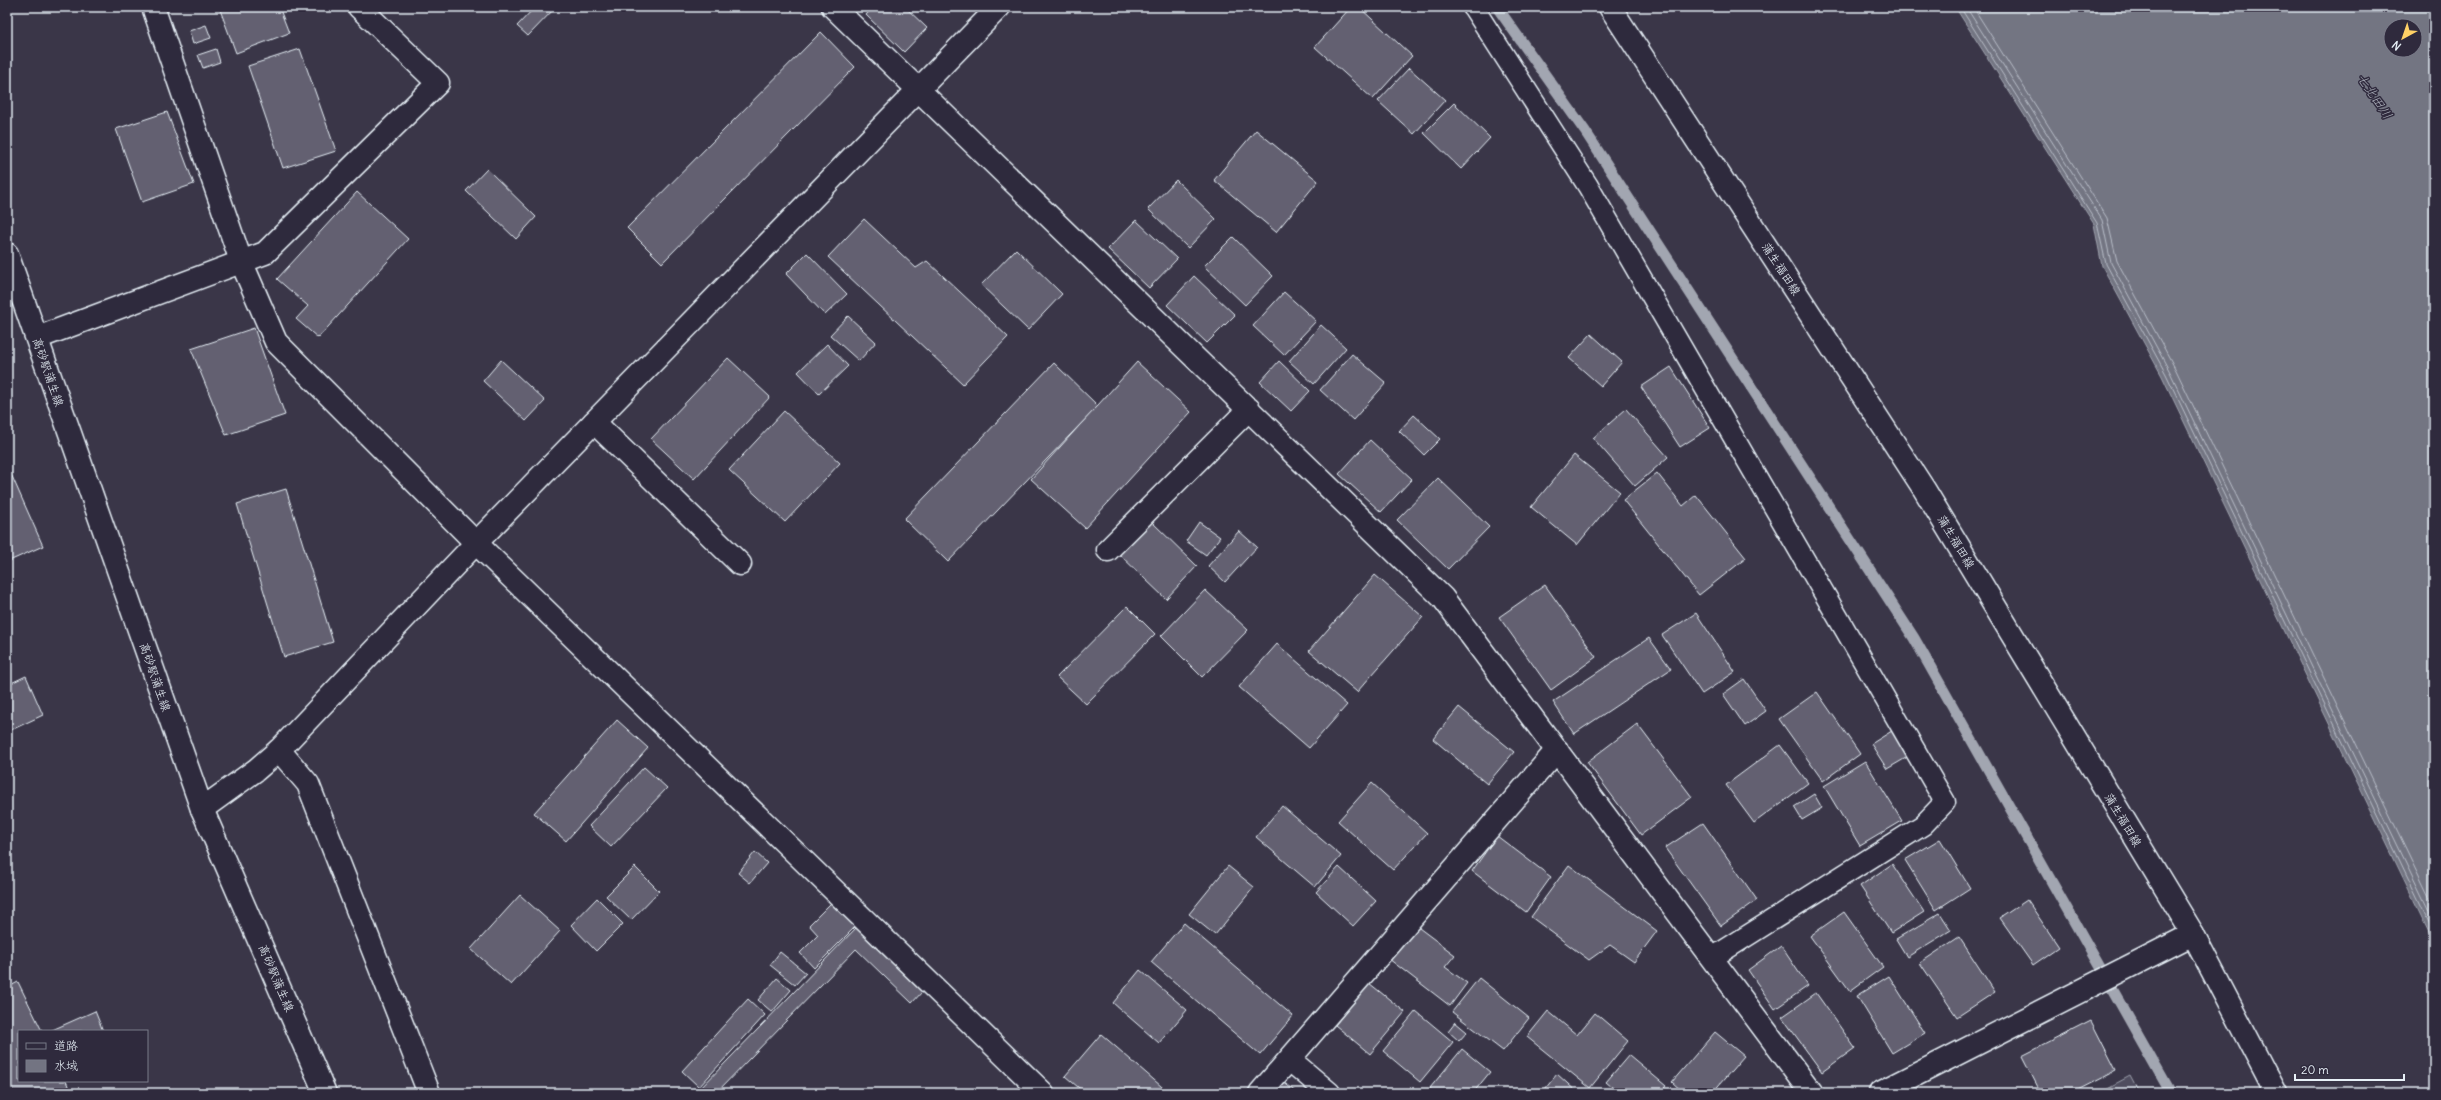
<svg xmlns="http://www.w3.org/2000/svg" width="2441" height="1100" font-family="Delius,'Klee One',sans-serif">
<rect width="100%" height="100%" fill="#3a3648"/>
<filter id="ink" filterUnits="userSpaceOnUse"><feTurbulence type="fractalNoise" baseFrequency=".025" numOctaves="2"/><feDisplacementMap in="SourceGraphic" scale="8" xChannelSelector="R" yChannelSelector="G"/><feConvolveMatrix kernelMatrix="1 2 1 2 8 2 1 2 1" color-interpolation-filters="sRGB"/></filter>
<g filter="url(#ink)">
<path fill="#504e5f" stroke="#9ca0ac" d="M2130 1076 2139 1093H2098Z"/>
<path fill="#737482" stroke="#a2a6b1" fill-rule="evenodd" d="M1955 7H2434V942L2162 376 2102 266 2094 224ZM2391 26H2415V50H2391Z"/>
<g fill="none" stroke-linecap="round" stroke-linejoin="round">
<g stroke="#b9bfc9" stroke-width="1">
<path d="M1960 7 2097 223 2106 264 2166 374 2434 932"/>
<path d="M1966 7 2102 220 2111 263 2170 372 2434 921"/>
<path d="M1973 7 2107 218 2117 261 2176 370 2434 907"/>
</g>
<path stroke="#a2a6b1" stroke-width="11" d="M1497 7 1585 131 1914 638 2171 1093"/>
</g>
<g fill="#636171" stroke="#e8f1f8">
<path d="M219 7H279L289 33 236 53Z"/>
<path d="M535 7H556L528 36 517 26Z"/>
<path d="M873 7H905L927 28 904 52 866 15Z"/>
<path d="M1351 7H1359L1412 56 1373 99 1315 47Z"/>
<path d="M206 25 211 38 193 44 189 31Z"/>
<path d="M821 32 855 67 662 263 627 228Z"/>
<path d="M216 49 220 62 203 68 198 55Z"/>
<path d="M300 49 336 151 283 168 248 66Z"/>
<path d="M1409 68 1445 100 1414 134 1378 101Z"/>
<path d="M1454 103 1490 138 1461 169 1424 133Z"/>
<path d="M167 112 194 184 142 202 116 129Z"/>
<path d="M1256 130 1318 181 1276 232 1214 180Z"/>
<path d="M487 169 536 217 516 239 466 191Z"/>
<path d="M1176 180 1216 219 1188 248 1148 209Z"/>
<path d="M357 192 408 239 318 338 296 319 308 306 277 279Z"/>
<path d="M864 219 916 268 927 261 1008 337 963 384 828 257Z"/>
<path d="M1136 220 1177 259 1149 288 1108 249Z"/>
<path d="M1233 237 1273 276 1245 305 1204 266Z"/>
<path d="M1016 249 1062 294 1028 330 981 285Z"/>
<path d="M807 253 847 294 825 315 786 274Z"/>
<path d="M1194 276 1235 315 1207 343 1167 305Z"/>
<path d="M1284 292 1316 321 1284 355 1253 326Z"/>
<path d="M848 316 876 342 859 361 830 335Z"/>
<path d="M1321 325 1346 348 1314 384 1289 361Z"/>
<path d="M254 328 285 415 226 435 191 349Z"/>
<path d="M1591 334 1622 362 1601 386 1569 358Z"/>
<path d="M827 344 848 366 819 394 798 372Z"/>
<path d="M1352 354 1386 383 1353 420 1320 390Z"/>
<path d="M728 358 770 397 694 479 651 439Z"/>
<path d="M501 360 545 401 526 421 483 381Z"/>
<path d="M1279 361 1310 391 1291 411 1260 382Z"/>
<path d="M1137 362 1191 412 1085 528 1031 479Z"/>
<path d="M1054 363 1098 406 948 562 904 519Z"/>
<path d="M1671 367 1710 428 1680 447 1641 387Z"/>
<path d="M1626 409 1668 457 1635 486 1593 438Z"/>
<path d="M784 411 840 463 785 522 729 470Z"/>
<path d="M1414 415 1440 439 1424 455 1399 431Z"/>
<path d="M1370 440 1412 479 1381 512 1339 474Z"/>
<path d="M1574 455 1620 492 1577 545 1531 507Z"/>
<path d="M7 465 43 546 7 562Z"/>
<path d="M1657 473 1683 506 1696 495 1746 558 1699 595 1623 500Z"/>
<path d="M1438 478 1489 527 1448 569 1397 520Z"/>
<path d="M286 489 333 642 284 657 237 504Z"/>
<path d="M1151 521 1197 566 1166 599 1119 554Z"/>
<path d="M1199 522 1220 537 1206 555 1186 541Z"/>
<path d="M1239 531 1257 547 1225 582 1208 566Z"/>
<path d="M1375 575 1423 617 1357 692 1309 651Z"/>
<path d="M1545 585 1596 657 1551 690 1499 617Z"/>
<path d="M1205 590 1248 630 1202 677 1161 636Z"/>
<path d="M1127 606 1155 634 1086 704 1057 677Z"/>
<path d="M1696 613 1735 672 1702 694 1662 635Z"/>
<path d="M1649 638 1671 669 1574 734 1553 702Z"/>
<path d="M1277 644 1347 705 1309 748 1239 687Z"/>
<path d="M26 676 43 715 7 732V685Z"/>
<path d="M1744 679 1766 711 1745 726 1723 694Z"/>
<path d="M1817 692 1860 754 1823 781 1779 719Z"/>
<path d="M1459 707 1514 752 1487 784 1433 739Z"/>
<path d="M617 720 648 748 566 841 534 813Z"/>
<path d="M1637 724 1692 797 1641 835 1587 762Z"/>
<path d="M1895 729 1911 755 1887 769 1871 744Z"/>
<path d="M1780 745 1808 783 1754 823 1726 785Z"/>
<path d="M1865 761 1902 821 1860 846 1824 786Z"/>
<path d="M644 767 667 788 611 847 589 826Z"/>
<path d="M1372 783 1427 833 1393 870 1338 821Z"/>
<path d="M1814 794 1822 808 1802 820 1794 807Z"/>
<path d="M1282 806 1341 856 1315 887 1256 837Z"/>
<path d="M1703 823 1757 900 1721 926 1665 848Z"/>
<path d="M1497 836 1551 877 1526 912 1472 871Z"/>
<path d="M1940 839 1970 888 1936 910 1905 860Z"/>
<path d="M755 852 767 863 750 883 738 873Z"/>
<path d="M1892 864 1924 912 1891 933 1860 886Z"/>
<path d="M1569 865 1657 931 1634 962 1610 945 1589 960 1531 917Z"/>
<path d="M1228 866 1254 887 1215 935 1189 914Z"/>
<path d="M635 867 659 891 631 920 606 896Z"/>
<path d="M1339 867 1376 901 1353 926 1316 892Z"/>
<path d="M520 895 560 931 511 985 471 949Z"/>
<path d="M597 898 623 924 596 951 571 925Z"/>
<path d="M2027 900 2059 947 2033 965 2000 918Z"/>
<path d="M831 903 855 927 814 968 800 953 818 935 809 925Z"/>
<path d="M1844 912 1883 967 1850 991 1810 936Z"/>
<path d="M1940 913 1951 930 1907 957 1896 939Z"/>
<path d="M1184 923 1293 1016 1260 1055 1151 962Z"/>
<path d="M1415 925 1455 955 1445 967 1467 983 1450 1006 1389 959Z"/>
<path d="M856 928 922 992 912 1003 856 949 716 1093H696Z"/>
<path d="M1959 937 1995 992 1957 1017 1920 963Z"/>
<path d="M1781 946 1808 986 1775 1009 1748 970Z"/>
<path d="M780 952 806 973 795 985 770 965Z"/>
<path d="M1140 970 1187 1010 1159 1043 1113 1003Z"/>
<path d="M1889 976 1925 1033 1892 1053 1857 996Z"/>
<path d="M777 978 791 990 772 1012 758 1000Z"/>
<path d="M1479 978 1529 1018 1503 1051 1452 1012Z"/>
<path d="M18 982 42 1031H19V1081H66L71 1093H7V988Z"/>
<path d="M1369 983 1405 1012 1370 1054 1335 1025Z"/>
<path d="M1816 993 1855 1048 1822 1072 1782 1017Z"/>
<path d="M748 999 765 1015 699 1087 682 1071Z"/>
<path d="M95 1011 103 1031H50Z"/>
<path d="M1416 1011 1453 1042 1420 1082 1383 1051Z"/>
<path d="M1548 1011 1577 1035 1595 1013 1628 1041 1590 1088 1527 1037Z"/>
<path d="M2091 1021 2116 1070 2071 1093H2041L2022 1056Z"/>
<path d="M1455 1022 1467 1032 1459 1041 1448 1031Z"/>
<path d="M1715 1032 1744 1056 1712 1093H1684L1672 1082Z"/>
<path d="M1101 1034 1169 1093H1085L1065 1076Z"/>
<path d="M1462 1049 1490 1072 1473 1093H1435L1430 1088Z"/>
<path d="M1629 1055 1666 1086 1660 1093H1619L1606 1082Z"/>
<path d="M1557 1074 1578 1093H1550L1545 1089Z"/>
<path d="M1282 1081 1297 1093H1273Z"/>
<path d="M1529 1088 1534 1093H1525Z"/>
</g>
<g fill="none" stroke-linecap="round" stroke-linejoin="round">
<defs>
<path id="service" d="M1473 7 1588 186 1945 802 1923 825 1712 958"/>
<g id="minor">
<path d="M153 7 241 261 276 342 476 543 1043 1093"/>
<path d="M833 7 1443 598 1812 1093"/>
<path d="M37 338 265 253 438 83 359 7"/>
<path d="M594 422 740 564"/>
<path d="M1108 550 1249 409"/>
<path d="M279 750 308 784 429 1093"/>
<path d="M202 809 256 770 279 750 476 543 999 7"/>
<path d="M1290 1060 1329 1093"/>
<path d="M1260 1093 1557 750"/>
<path d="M1880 1093 2193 934"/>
</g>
<path id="tertiary" d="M7 254 202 809 325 1093"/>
<path id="secondary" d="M1610 7 1924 489 2193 934 2276 1093"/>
</defs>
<use href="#service" stroke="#e8f1f8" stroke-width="23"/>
<use href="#minor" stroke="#e8f1f8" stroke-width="25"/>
<use href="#tertiary" stroke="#e8f1f8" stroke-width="25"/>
<use href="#secondary" stroke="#e8f1f8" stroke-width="25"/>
<use href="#service" stroke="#2f2a3d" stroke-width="20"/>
<use href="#minor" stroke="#2f2a3d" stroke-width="22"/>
<use href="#tertiary" stroke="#2f2a3d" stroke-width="22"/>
<use href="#secondary" stroke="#2f2a3d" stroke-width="22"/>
</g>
</g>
<g text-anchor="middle" stroke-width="3" stroke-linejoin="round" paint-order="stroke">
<g font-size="12" fill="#e8f1f8" stroke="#2f2a3d">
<text transform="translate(1781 269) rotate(57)" y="4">蒲生福田線</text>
<text transform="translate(48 372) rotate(71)" y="4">高砂駅蒲生線</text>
<text transform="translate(1956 542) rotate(59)" y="4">蒲生福田線</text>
<text transform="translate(155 677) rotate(71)" y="4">高砂駅蒲生線</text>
<text transform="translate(2123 820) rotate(59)" y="4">蒲生福田線</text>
<text transform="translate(276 978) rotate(67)" y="4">高砂駅蒲生線</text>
</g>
<g font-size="13" font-style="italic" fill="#aeb2bd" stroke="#2f2a3d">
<text transform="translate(2375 96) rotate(56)" y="5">七北田川</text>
</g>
</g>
<rect width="2441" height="1100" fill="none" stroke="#2f2a3d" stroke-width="24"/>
<rect x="12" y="12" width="2417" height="1076" fill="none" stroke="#e8f1f8" stroke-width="1.5" filter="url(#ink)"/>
<rect x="18" y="1030" width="130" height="52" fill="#2f2a3d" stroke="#797a88"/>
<rect x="26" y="1043" width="20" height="6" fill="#2f2a3d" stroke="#797a88"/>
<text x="54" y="1050" font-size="12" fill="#e8f1f8">道路</text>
<rect x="26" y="1060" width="20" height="12" fill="#737482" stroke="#797a88"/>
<text x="54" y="1070" font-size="12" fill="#e8f1f8">水域</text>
<g transform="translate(2403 38) rotate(220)"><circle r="19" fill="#2f2a3d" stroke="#797a88"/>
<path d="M0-3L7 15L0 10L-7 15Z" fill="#ffd166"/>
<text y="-6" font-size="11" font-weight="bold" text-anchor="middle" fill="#e8f1f8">N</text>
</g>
<path d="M2295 1074v6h109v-6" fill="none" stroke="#e8f1f8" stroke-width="2"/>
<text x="2301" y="1074" font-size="12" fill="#e8f1f8" stroke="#2f2a3d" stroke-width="3" paint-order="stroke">20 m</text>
</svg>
